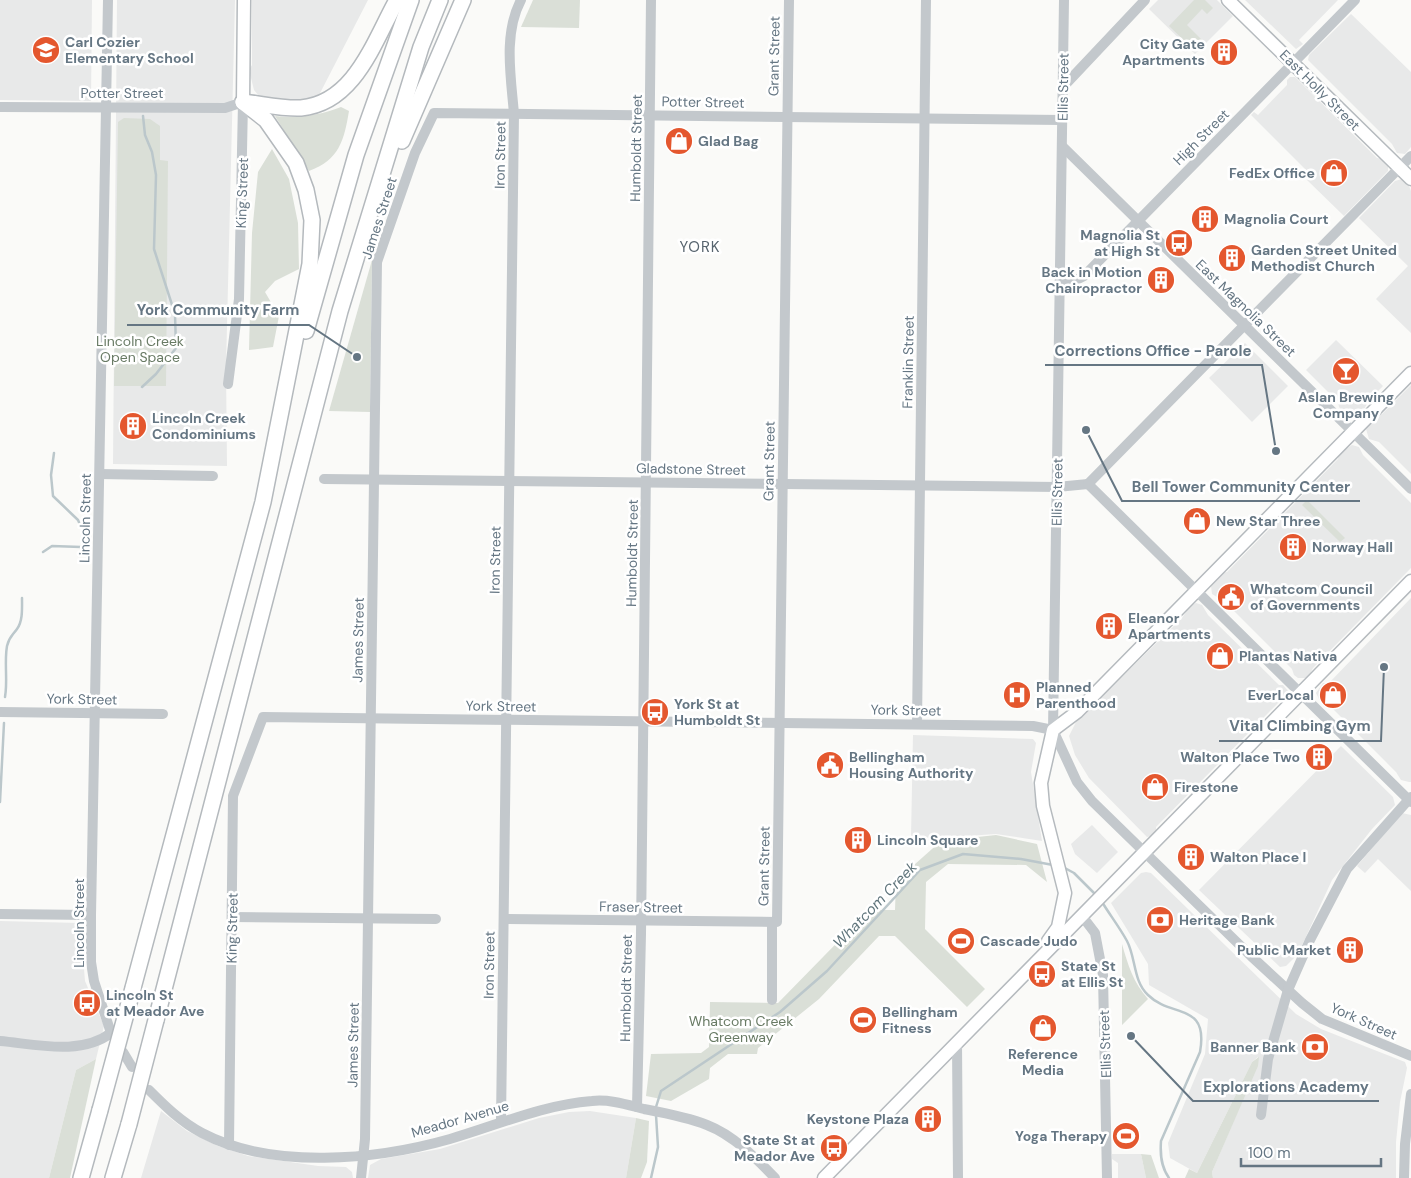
<svg xmlns="http://www.w3.org/2000/svg" width="1411" height="1178" font-family="'DM Sans',sans-serif">
<rect width="100%" height="100%" fill="#fafaf8"/>
<g fill="#e8e9e9">
<path d="M0 0H92L91 101 0 100Z"/>
<path d="M117 0H235L226 367 227 466 113 464Z"/>
<path d="M252 0H368L317 99 304 102 272 101 259 96 254 90 249 70 252 65Z"/>
<path d="M1158 0H1217L1233 16 1195 54 1149 9Z"/>
<path d="M1245 0H1338L1299 40 1303 44 1296 49Z"/>
<path d="M1351 14 1411 72V147L1405 154 1397 153 1392 144 1308 60 1309 55Z"/>
<path d="M1290 77H1295L1377 158 1383 159 1388 165V171L1344 216 1307 180 1311 175 1251 115 1254 112 1258 115 1287 85V80Z"/>
<path d="M1402 179 1408 183 1411 191V333L1376 299 1408 266 1359 218 1395 181Z"/>
<path d="M1336 340 1383 386 1370 399 1361 414 1356 417 1345 414 1339 407 1338 402 1306 370Z"/>
<path d="M1245 343 1288 386 1252 422 1209 378Z"/>
<path d="M1411 385V474L1379 442 1369 439 1366 429 1368 423 1378 414H1382Z"/>
<path d="M1352 445 1359 447 1363 455 1411 503V568L1313 668 1308 678H1298L1294 675 1292 669 1224 601 1212 594 1211 586 1222 573 1227 572 1338 459 1339 454Z"/>
<path d="M1411 598V782H1409L1401 780 1396 772 1326 702 1320 701 1316 693 1323 683H1329Z"/>
<path d="M1196 603 1202 605 1208 615 1279 685H1283L1289 692V696L1284 702H1279L1156 827V832L1152 836 1147 837 1089 778 1075 755 1069 736 1076 722 1182 618 1190 606Z"/>
<path d="M913 735 1033 739 1036 743 1031 772 1042 841 996 834 937 838 911 837Z"/>
<path d="M1341 746 1393 797 1395 805 1372 829 1332 880 1298 954 1286 966 1280 967 1199 890Z"/>
<path d="M1402 813 1411 815V891L1378 859 1365 873 1357 866Z"/>
<path d="M1092 825 1118 852 1097 873 1075 854 1071 844Z"/>
<path d="M1146 872 1151 873 1296 1014 1321 1029 1405 1062 1407 1068 1400 1102 1396 1142V1178H1213L1212 1172 1257 1066 1258 1057 1252 1062 1197 1173 1170 1158 1168 1143 1205 1054 1208 1019 1149 985 1148 964 1111 903 1141 873Z"/>
<path d="M0 921 80 923 85 981 104 1026 96 1059 76 1070 49 1178H0Z"/>
<path d="M161 1111 187 1131 218 1146 248 1156 318 1166 346 1167 352 1172 353 1178H141Z"/>
<path d="M590 1111 636 1118 626 1178H368L370 1165 381 1159 440 1149 539 1118 569 1112Z"/>
<path d="M1112 1154H1141L1146 1178H1118V1163L1112 1159Z"/>
</g>
<g fill="#dadfd7">
<path d="M533 0H580L579 28 521 27Z"/>
<path d="M1194 0H1205L1213 8 1207 14 1202 9 1187 25 1202 40 1193 49 1169 26Z"/>
<path d="M341 107 349 111C344 141 339 160 309 171L275 116C298 119 320 115 341 107Z"/>
<path d="M124 118 150 119 160 126V160L168 161 166 386H114L118 122Z"/>
<path d="M272 149 289 179 298 223 299 269 275 281 265 292 279 316 273 347 249 350 252 233 258 172Z"/>
<path d="M372 260 370 412 329 411Z"/>
<path d="M1307 500 1345 538 1340 542 1302 505Z"/>
<path d="M996 835 1037 844 1047 882 1026 865 948 864 926 882 925 929 985 989 967 1007 895 936H879L819 999 758 1048 757 1054H728L710 1068 709 1079 671 1101 646 1096 651 1054 701 1053 709 1047 710 1002 778 1003 869 910H895L896 881 941 841Z"/>
<path d="M1122 944C1128 965 1133 982 1148 999L1122 1025Z"/>
<path d="M1259 1057 1258 1066 1212 1172 1213 1178H1185L1189 1169 1197 1173 1252 1062Z"/>
<path d="M96 1059 70 1178H49L76 1070Z"/>
<path d="M636 1118 649 1121 647 1162 641 1178H626Z"/>
<path d="M1141 1154 1151 1155 1159 1178H1146Z"/>
</g>
<g fill="none" stroke-linecap="round" stroke-linejoin="round">
<g stroke="#bbc7cb" stroke-width="2.5">
<path d="M142 387 156 374 176 348 175 314 154 249 156 175 152 152 145 135 143 116"/>
<path d="M54 453 51 475 53 496 78 520 81 527"/>
<path d="M43 552 52 546 81 547"/>
<path d="M5 697C8 680 4 663 7 646 9 637 12 636 17 629 23 621 22 608 22 598"/>
<path d="M0 802 4 723"/>
<path d="M1063 867 1074 873 1097 896"/>
<path d="M1102 902C1110 915 1120 928 1127 941 1136 958 1133 981 1148 995 1171 1018 1209 1002 1200 1052L1161 1141C1160 1155 1161 1167 1169 1178"/>
<path d="M656 1107 661 1091 780 1012 827 971 920 870 963 854 1021 859 1053 865"/>
<path d="M651 1178 658 1147 656 1115"/>
</g>
<defs>
<g id="major">
<path d="M1228 0 1411 179"/>
<path d="M243 102 244 0"/>
<path d="M1048 941 1058 927 1065 893 1043 806 1041 783 1053 730 1077 712 1411 373"/>
<path d="M824 1178 1411 581"/>
</g>
<g id="highway">
<path d="M243 102C262 104 282 109 301 108 355 103 374 41 397 0"/>
<path d="M402 141 463 0"/>
<path d="M306 331 356 155 411 0"/>
<path d="M133 988 263 502 310 264 312 220 306 190 296 163 266 120 243 102"/>
<path d="M156 1020 340 311 421 47 440 0"/>
<path d="M81 1178 100 1110"/>
<path d="M113 1178 129 1124"/>
</g>
</defs>
<use href="#major" stroke="#b5babe" stroke-width="15"/>
<use href="#highway" stroke="#b4b9bd" stroke-width="18"/>
<g stroke="#c3c8cc" stroke-width="10">
<path d="M1064 0 1053 730 1077 782 1092 801 1251 956 1302 1003 1322 1019 1411 1056"/>
<path d="M1063 87 1145 0"/>
<path d="M0 107 225 108 243 102 239 299 228 384"/>
<path d="M1062 146 1411 489"/>
<path d="M1060 281H1074L1084 276 1355 0"/>
<path d="M100 474 213 476"/>
<path d="M324 479 1057 487 1088 484"/>
<path d="M1088 484 1411 156"/>
<path d="M1088 484 1411 802"/>
<path d="M0 712 163 714"/>
<path d="M917 724 926 0"/>
<path d="M0 914 91 915"/>
<path d="M1082 916 1095 933 1103 975 1107 1178"/>
<path d="M232 917 436 919"/>
<path d="M504 919 777 922 789 0"/>
<path d="M772 1000V922"/>
<path d="M0 1041C35 1044 81 1056 111 1033L94 981 91 962V915L108 0"/>
<path d="M957 1042 958 1178"/>
<path d="M123 1052 132 1067"/>
<path d="M149 1090C165 1106 181 1122 202 1133 272 1170 376 1160 450 1139 498 1125 542 1105 592 1101 610 1099 628 1105 644 1109 665 1113 687 1117 707 1125 733 1135 756 1158 775 1178"/>
<path d="M637 1107 641 934 651 0"/>
<path d="M1261 1115 1268 1059 1288 990 1310 940 1347 869 1411 797"/>
<path d="M501 1122 514 114C511 77 503 34 521 0"/>
<path d="M229 1145 233 796 263 717 1033 726 1053 730"/>
<path d="M361 1178 365 1139 377 262 415 153 434 113 1062 120"/>
<path d="M1404 1178 1405 1144 1411 1094"/>
</g>
<use href="#major" stroke="#fff" stroke-width="12"/>
<use href="#highway" stroke="#fff" stroke-width="15"/>
<defs>
<g id="highway-bridge">
<path d="M100 1110 133 988"/>
<path d="M129 1124 156 1020"/>
</g>
</defs>
<use href="#highway-bridge" stroke="#b4b9bd" stroke-width="18" stroke-linecap="butt"/>
<use href="#highway-bridge" stroke="#fff" stroke-width="15"/>
</g>
<defs>
<symbol id="school-disc" viewBox="-11 -11 22 22"><circle r="9.5" fill="#e4572e" stroke="#fff"/><path d="M0-5L7-2L0 1L-7-2ZM-4 1L0 2.5L4 1V4Q0 6-4 4Z" fill="#fff"/></symbol>
<symbol id="building-disc" viewBox="-11 -11 22 22"><circle r="9.5" fill="#e4572e" stroke="#fff"/><path d="M-4-6H4V6H1V3H-1V6H-4ZM-2.5-4.3h1.7v1.8h-1.7ZM.8-4.3h1.7v1.8H.8ZM-2.5-1h1.7V.8h-1.7ZM.8-1h1.7V.8H.8Z" fill="#fff"/></symbol>
<symbol id="shop-disc" viewBox="-11 -11 22 22"><circle r="9.5" fill="#e4572e" stroke="#fff"/><path d="M-5-2.5h2.3a2.7 3.5 0 0 1 5.4 0H5L5.5 6h-11ZM-1.5-2.5h3a1.5 2.3 0 0 0-3 0Z" fill="#fff"/></symbol>
<symbol id="bus-disc" viewBox="-11 -11 22 22"><circle r="9.5" fill="#e4572e" stroke="#fff"/><path d="M-5-6H5V4H4V6H2V4H-2V6H-4V4H-5ZM-3.5-4V0h7V-4ZM-3.5 1.2v1.5H-2V1.2ZM2 1.2v1.5H3.5V1.2Z" fill="#fff"/></symbol>
<symbol id="bar-disc" viewBox="-11 -11 22 22"><circle r="9.5" fill="#e4572e" stroke="#fff"/><path d="M-6-5H6L.8 .8V4.5H3.5V6h-7V4.5H-.8V.8Z" fill="#fff"/></symbol>
<symbol id="civic-disc" viewBox="-11 -11 22 22"><circle r="9.5" fill="#e4572e" stroke="#fff"/><path d="M-.6-6.5H3V-4.5H.6V-3L4-1V1h2V6H-6V1h2V-1L-.6-3ZM-1.2 2.5V6h2.4V2.5Z" fill="#fff"/></symbol>
<symbol id="hospital-disc" viewBox="-11 -11 22 22"><circle r="9.5" fill="#e4572e" stroke="#fff"/><path d="M-5-5h3v3.5h4V-5h3V5h-3V1.5h-4V5h-3Z" fill="#fff"/></symbol>
<symbol id="bank-disc" viewBox="-11 -11 22 22"><circle r="9.5" fill="#e4572e" stroke="#fff"/><path d="M-6-4H6V4H-6ZM0-2.3a2.3 2.3 0 1 0 0 4.6a2.3 2.3 0 1 0 0-4.6Z" fill="#fff"/></symbol>
<symbol id="stadium-disc" viewBox="-11 -11 22 22"><circle r="9.5" fill="#e4572e" stroke="#fff"/><path d="M0-5a6.5 5 0 1 0 0 10a6.5 5 0 1 0 0-10ZM-3.5-1.8h7v3.6h-7Z" fill="#fff"/></symbol>
</defs>
<g fill-rule="evenodd">
<use href="#school-disc" x="30" y="34" width="32" height="32"/>
<use href="#building-disc" x="1208" y="36" width="32" height="32"/>
<use href="#shop-disc" x="663" y="125" width="32" height="32"/>
<use href="#shop-disc" x="1318" y="157" width="32" height="32"/>
<use href="#building-disc" x="1189" y="203" width="32" height="32"/>
<use href="#bus-disc" x="1163" y="227" width="32" height="32"/>
<use href="#building-disc" x="1216" y="242" width="32" height="32"/>
<use href="#building-disc" x="1145" y="264" width="32" height="32"/>
<use href="#bar-disc" x="1330" y="355" width="32" height="32"/>
<use href="#building-disc" x="117" y="410" width="32" height="32"/>
<use href="#shop-disc" x="1181" y="505" width="32" height="32"/>
<use href="#building-disc" x="1277" y="531" width="32" height="32"/>
<use href="#civic-disc" x="1215" y="581" width="32" height="32"/>
<use href="#building-disc" x="1093" y="610" width="32" height="32"/>
<use href="#shop-disc" x="1204" y="640" width="32" height="32"/>
<use href="#hospital-disc" x="1001" y="679" width="32" height="32"/>
<use href="#shop-disc" x="1317" y="679" width="32" height="32"/>
<use href="#bus-disc" x="639" y="696" width="32" height="32"/>
<use href="#building-disc" x="1303" y="741" width="32" height="32"/>
<use href="#civic-disc" x="814" y="749" width="32" height="32"/>
<use href="#shop-disc" x="1139" y="771" width="32" height="32"/>
<use href="#building-disc" x="842" y="824" width="32" height="32"/>
<use href="#building-disc" x="1175" y="841" width="32" height="32"/>
<use href="#bank-disc" x="1144" y="904" width="32" height="32"/>
<use href="#stadium-disc" x="945" y="925" width="32" height="32"/>
<use href="#building-disc" x="1334" y="934" width="32" height="32"/>
<use href="#bus-disc" x="1026" y="958" width="32" height="32"/>
<use href="#bus-disc" x="71" y="987" width="32" height="32"/>
<use href="#stadium-disc" x="847" y="1004" width="32" height="32"/>
<use href="#shop-disc" x="1027" y="1012" width="32" height="32"/>
<use href="#bank-disc" x="1299" y="1031" width="32" height="32"/>
<use href="#building-disc" x="912" y="1103" width="32" height="32"/>
<use href="#stadium-disc" x="1110" y="1120" width="32" height="32"/>
<use href="#bus-disc" x="818" y="1132" width="32" height="32"/>
</g>
<g text-anchor="middle" stroke-width="5" stroke-linejoin="round" paint-order="stroke">
<g font-size="14" font-weight="bold" fill="#657683" stroke="#fff" text-anchor="start">
<text x="65" y="47">Carl Cozier<tspan x="65" dy="16">Elementary School</tspan></text>
<text x="1205" y="49" text-anchor="end">City Gate<tspan x="1205" dy="16">Apartments</tspan></text>
<text x="698" y="146">Glad Bag</text>
<text x="1315" y="178" text-anchor="end">FedEx Office</text>
<text x="1224" y="224">Magnolia Court</text>
<text x="1160" y="240" text-anchor="end">Magnolia St<tspan x="1160" dy="16">at High St</tspan></text>
<text x="1251" y="255">Garden Street United<tspan x="1251" dy="16">Methodist Church</tspan></text>
<text x="1142" y="277" text-anchor="end">Back in Motion<tspan x="1142" dy="16">Chairopractor</tspan></text>
<text x="1346" y="402" text-anchor="middle">Aslan Brewing<tspan x="1346" dy="16">Company</tspan></text>
<text x="152" y="423">Lincoln Creek<tspan x="152" dy="16">Condominiums</tspan></text>
<text x="1216" y="526">New Star Three</text>
<text x="1312" y="552">Norway Hall</text>
<text x="1250" y="594">Whatcom Council<tspan x="1250" dy="16">of Governments</tspan></text>
<text x="1128" y="623">Eleanor<tspan x="1128" dy="16">Apartments</tspan></text>
<text x="1239" y="661">Plantas Nativa</text>
<text x="1036" y="692">Planned<tspan x="1036" dy="16">Parenthood</tspan></text>
<text x="1314" y="700" text-anchor="end">EverLocal</text>
<text x="674" y="709">York St at<tspan x="674" dy="16">Humboldt St</tspan></text>
<text x="849" y="762">Bellingham<tspan x="849" dy="16">Housing Authority</tspan></text>
<text x="1300" y="762" text-anchor="end">Walton Place Two</text>
<text x="1174" y="792">Firestone</text>
<text x="877" y="845">Lincoln Square</text>
<text x="1210" y="862">Walton Place I</text>
<text x="1179" y="925">Heritage Bank</text>
<text x="980" y="946">Cascade Judo</text>
<text x="1331" y="955" text-anchor="end">Public Market</text>
<text x="1061" y="971">State St<tspan x="1061" dy="16">at Ellis St</tspan></text>
<text x="106" y="1000">Lincoln St<tspan x="106" dy="16">at Meador Ave</tspan></text>
<text x="882" y="1017">Bellingham<tspan x="882" dy="16">Fitness</tspan></text>
<text x="1296" y="1052" text-anchor="end">Banner Bank</text>
<text x="1043" y="1059" text-anchor="middle">Reference<tspan x="1043" dy="16">Media</tspan></text>
<text x="909" y="1124" text-anchor="end">Keystone Plaza</text>
<text x="1107" y="1141" text-anchor="end">Yoga Therapy</text>
<text x="815" y="1145" text-anchor="end">State St at<tspan x="815" dy="16">Meador Ave</tspan></text>
</g>
<g font-size="14" fill="#657683" stroke="#fff">
<text transform="translate(774 56) rotate(-89)" y="5">Grant Street</text>
<text transform="translate(1063 87) rotate(-89)" y="5">Ellis Street</text>
<text transform="translate(1320 90) rotate(45)" y="5">East Holly Street</text>
<text x="122" y="98">Potter Street</text>
<text transform="translate(703 102) rotate(1)" y="5">Potter Street</text>
<text transform="translate(1201 137) rotate(-45)" y="5">High Street</text>
<text transform="translate(636 148) rotate(-89)" y="5">Humboldt Street</text>
<text transform="translate(500 155) rotate(-89)" y="5">Iron Street</text>
<text transform="translate(242 193) rotate(-88)" y="5">King Street</text>
<text transform="translate(379 218) rotate(-72)" y="5">James Street</text>
<text transform="translate(1246 308) rotate(44)" y="5">East Magnolia Street</text>
<text transform="translate(908 362) rotate(-89)" y="5">Franklin Street</text>
<text transform="translate(769 461) rotate(-89)" y="5">Grant Street</text>
<text transform="translate(691 469) rotate(1)" y="5">Gladstone Street</text>
<text transform="translate(1057 492) rotate(-89)" y="5">Ellis Street</text>
<text transform="translate(85 518) rotate(-89)" y="5">Lincoln Street</text>
<text transform="translate(632 553) rotate(-89)" y="5">Humboldt Street</text>
<text transform="translate(495 560) rotate(-89)" y="5">Iron Street</text>
<text transform="translate(358 640) rotate(-89)" y="5">James Street</text>
<text transform="translate(82 699) rotate(1)" y="5">York Street</text>
<text transform="translate(501 706) rotate(1)" y="5">York Street</text>
<text transform="translate(906 710) rotate(1)" y="5">York Street</text>
<text transform="translate(764 866) rotate(-89)" y="5">Grant Street</text>
<text transform="translate(641 907) rotate(1)" y="5">Fraser Street</text>
<text transform="translate(79 923) rotate(-90)" y="5">Lincoln Street</text>
<text transform="translate(232 928) rotate(-89)" y="5">King Street</text>
<text transform="translate(489 965) rotate(-89)" y="5">Iron Street</text>
<text transform="translate(626 988) rotate(-89)" y="5">Humboldt Street</text>
<text transform="translate(1364 1021) rotate(24)" y="5">York Street</text>
<text transform="translate(1105 1044) rotate(-92)" y="5">Ellis Street</text>
<text transform="translate(353 1045) rotate(-89)" y="5">James Street</text>
<text transform="translate(460 1119) rotate(-16)" y="5">Meador Avenue</text>
</g>
<g font-size="14" fill="#687a64" stroke="#fff">
<text x="140" y="346">Lincoln Creek<tspan x="140" dy="16">Open Space</tspan></text>
<text x="741" y="1026">Whatcom Creek<tspan x="741" dy="16">Greenway</tspan></text>
</g>
<g font-size="15" letter-spacing="1" fill="#57646e" stroke="#fff">
<text x="700" y="252">YORK</text>
</g>
<g font-size="15" font-style="italic" fill="#60757c" stroke="#fff">
<text transform="translate(875 905) rotate(-46)" y="5">Whatcom Creek</text>
</g>
</g>
<path fill="none" stroke="#657683" stroke-width="2" d="M357 357L309 325H127M1276 451L1262 365H1045M1086 430L1122 501H1360M1384 667L1381 741H1219M1131 1036L1193 1101H1379"/>
<g fill="#657683" stroke="#fff" stroke-width="2">
<circle cx="357" cy="357" r="5"/>
<circle cx="1276" cy="451" r="5"/>
<circle cx="1086" cy="430" r="5"/>
<circle cx="1384" cy="667" r="5"/>
<circle cx="1131" cy="1036" r="5"/>
</g>
<g font-size="15" text-anchor="middle" font-weight="bold" fill="#657683" stroke="#fff" stroke-width="5" stroke-linejoin="round" paint-order="stroke">
<text x="218" y="315">York Community Farm</text>
<text x="1153" y="356">Corrections Office - Parole</text>
<text x="1241" y="492">Bell Tower Community Center</text>
<text x="1300" y="731">Vital Climbing Gym</text>
<text x="1286" y="1092">Explorations Academy</text>
</g>
<path d="M1241 1158v8h140v-8" fill="none" stroke="#657683" stroke-width="2.5"/>
<text x="1248" y="1158" font-size="15" fill="#657683" stroke="#ffffff" stroke-width="4" paint-order="stroke">100 m</text>
</svg>
